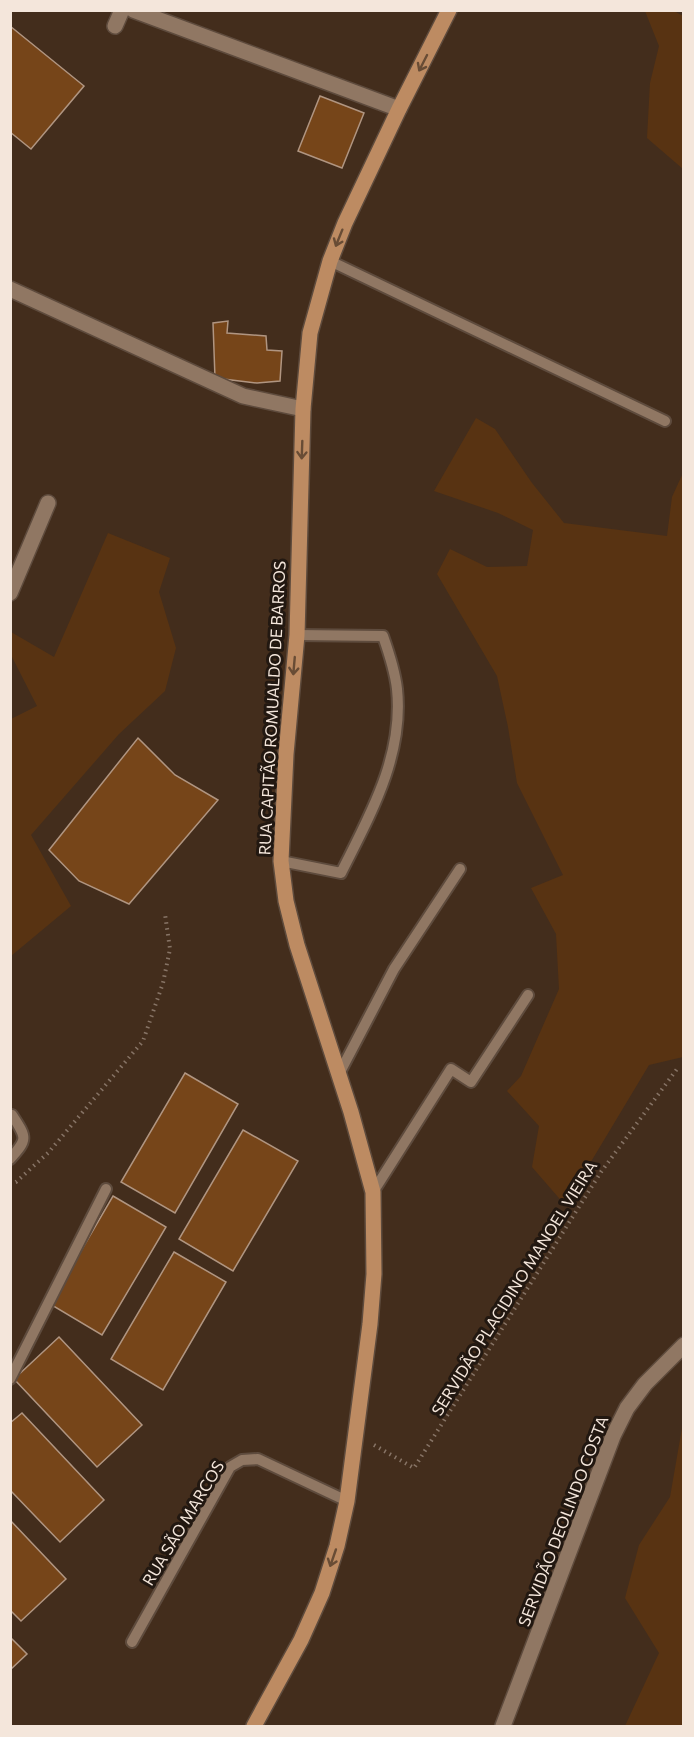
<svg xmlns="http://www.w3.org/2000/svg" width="694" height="1737" font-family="Commissioner,sans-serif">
<rect width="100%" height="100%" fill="#432d1c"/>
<g fill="#583312">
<path d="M645 11H674L683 16V169L647 138 650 83 659 46Z"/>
<path d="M476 418 495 429 532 483 564 523 667 536 672 497 683 473V1057L649 1065 565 1205 532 1167 539 1126 507 1091 521 1076 559 989 556 934 531 888 563 875 517 783 508 727 497 676 437 574 450 549 487 567 527 566 533 530 498 513 434 491Z"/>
<path d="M108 533 170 558 159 592 176 648 165 691 119 734 31 835 71 906 11 956V719L37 706 11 655V632L54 657Z"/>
<path d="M682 1428 684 1430 683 1726H625L659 1653 625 1598 639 1545 670 1497Z"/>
</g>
<g fill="#764519" stroke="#b09581" stroke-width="1.5">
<path d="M10 26 84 86 31 149 10 132Z"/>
<path d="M320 96 364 113 342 168 298 151Z"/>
<path d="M228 321 227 333 266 336 267 350 282 351 280 381 257 383 215 378 213 323Z"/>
<path d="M138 738 175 775 218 800 129 904 79 881 49 850Z"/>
<path d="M185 1073 238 1104 175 1213 121 1182Z"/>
<path d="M243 1130 298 1161 233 1271 179 1239Z"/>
<path d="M113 1196 166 1227 102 1335 50 1304Z"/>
<path d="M174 1252 226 1282 163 1390 111 1359Z"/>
<path d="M59 1337 142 1425 97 1467 14 1379Z"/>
<path d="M22 1413 104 1500 60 1542 10 1490V1423Z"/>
<path d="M10 1520 66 1579 21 1621 10 1610Z"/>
<path d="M10 1637 27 1654 10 1670Z"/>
</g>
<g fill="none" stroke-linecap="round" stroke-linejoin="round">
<defs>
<g id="service">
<path d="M330 261 665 421"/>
<path d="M281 861 341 873C370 815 404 756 397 689 395 671 389 653 383 636L297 635"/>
<path d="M339 1074 394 969 460 869"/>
<path d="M10 1159C28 1139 27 1138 12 1115"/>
<path d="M373 1192 451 1069 471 1082 528 995"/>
<path d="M10 1379 106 1189"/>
<path d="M132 1642 230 1467 242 1460 258 1459 347 1501"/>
</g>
<g id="minor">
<path d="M133 10 399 109"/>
<path d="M115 26 122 10"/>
<path d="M10 289 243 396 303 409"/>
<path d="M10 593 48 503"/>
<path d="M503 1726 613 1436 627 1408 645 1384 684 1345"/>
</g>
<path id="primary" d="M254 1726 301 1640 322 1593 337 1546 347 1501 370 1324 374 1274 373 1192 351 1112 297 945 286 901 281 861 286 754 297 635 303 409 310 333 330 261 345 223 399 109 449 10"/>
</defs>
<use href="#service" stroke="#5e4b3d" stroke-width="14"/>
<use href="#minor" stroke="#5e4b3d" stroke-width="18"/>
<use href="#primary" stroke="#5e4b3d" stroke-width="18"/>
<g stroke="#877466" stroke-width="4" stroke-dasharray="1.5 4.5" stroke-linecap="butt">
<path d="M10 1184 16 1182 48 1153 143 1041 163 983 170 949 165 914"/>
<path d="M374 1445 414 1468 601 1172 677 1069"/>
</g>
<use href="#service" stroke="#907763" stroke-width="10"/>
<use href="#minor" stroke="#907763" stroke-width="15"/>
<use href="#primary" stroke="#bd8b62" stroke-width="15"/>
</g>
<defs><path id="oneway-shaft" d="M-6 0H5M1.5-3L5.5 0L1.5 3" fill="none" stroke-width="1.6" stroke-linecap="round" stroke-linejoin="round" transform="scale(1.5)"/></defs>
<g stroke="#684c35">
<use href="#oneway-shaft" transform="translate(423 63) rotate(117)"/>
<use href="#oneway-shaft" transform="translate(339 238) rotate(112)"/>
<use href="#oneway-shaft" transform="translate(302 450) rotate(92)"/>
<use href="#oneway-shaft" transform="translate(294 666) rotate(95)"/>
<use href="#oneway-shaft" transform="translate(333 1558) rotate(109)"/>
</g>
<g text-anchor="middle" stroke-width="6" stroke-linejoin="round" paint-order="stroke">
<g font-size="16" fill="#f4e6db" stroke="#221811">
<text transform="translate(272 708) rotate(-87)" y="6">RUA CAPITÃO ROMUALDO DE BARROS</text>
<text transform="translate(514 1288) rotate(-58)" y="6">SERVIDÃO PLACIDINO MANOEL VIEIRA</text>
<text transform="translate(563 1521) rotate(-69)" y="6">SERVIDÃO DEOLINDO COSTA</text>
<text transform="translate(183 1523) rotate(-59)" y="6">RUA SÃO MARCOS</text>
</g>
</g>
<rect width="694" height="1737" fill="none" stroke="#f4e6db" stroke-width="24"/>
</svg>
